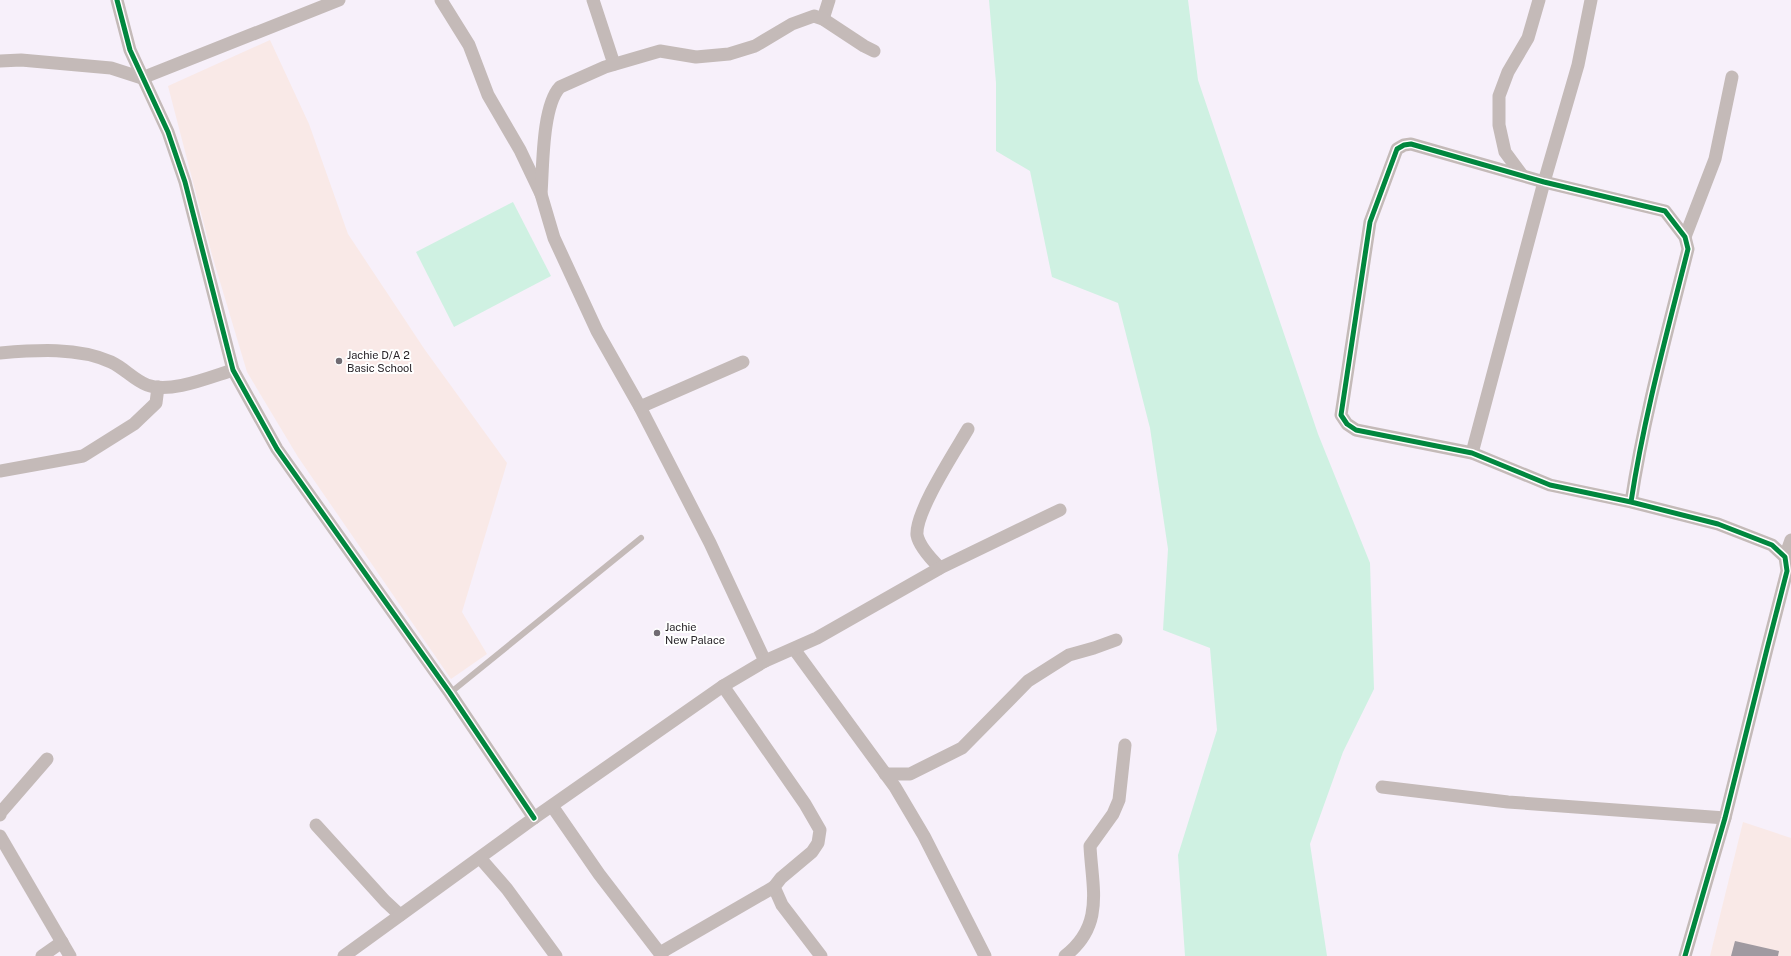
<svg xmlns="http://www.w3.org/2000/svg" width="1791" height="956" font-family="'Public Sans',sans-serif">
<rect width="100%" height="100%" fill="#f7f0fa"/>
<g fill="#f9e9e7">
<path d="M270 40 309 124 348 234 425 350 507 463 462 612 487 654 451 679 298 457 247 372 212 255 168 86Z"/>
<path d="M1743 822 1791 838V956H1710Z"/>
</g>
<g fill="#cff1e2">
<path d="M989 0H1188L1198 80 1318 434 1370 563 1374 689 1343 752 1310 844 1327 956H1185L1178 855 1217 730 1210 648 1163 630 1168 549 1150 428 1118 303 1052 277 1030 171 996 151V83Z"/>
<path d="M513 202 551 276 454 327 416 252Z"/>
</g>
<path fill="#a09aa1" d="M1735 941 1779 951 1778 956H1731Z"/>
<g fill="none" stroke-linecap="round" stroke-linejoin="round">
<path stroke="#c4bab8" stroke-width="6" d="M450 693 641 538"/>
<g stroke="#c4bab8" stroke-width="13">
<path d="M117 0 130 50 168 132 185 182 233 370 277 449 450 693 534 818"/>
<path d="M441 0 469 45 488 95 520 150 541 194 554 238 597 331 640 407 710 543 765 661"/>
<path d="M593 0 614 64"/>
<path d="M823 19 829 0"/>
<path d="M0 61 21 60 111 68 142 78 339 0"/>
<path d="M1522 175 1505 152 1499 125V96L1508 72 1528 38 1539 0"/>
<path d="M541 194C543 167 542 106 560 87L605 67 660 51 696 57 729 54 755 46 792 24 814 16 823 19 864 46 874 51"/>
<path d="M1685 237 1715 159 1732 77"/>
<path d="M0 353C36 350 78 347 111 362 124 368 134 380 147 385 170 394 210 377 233 370"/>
<path d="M640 407 743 362"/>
<path d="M1472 453 1544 182 1578 65 1591 0"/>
<path d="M0 471 83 456 134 424 156 403 158 387"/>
<path d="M1631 502C1644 416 1667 333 1688 249L1685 237 1665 211 1544 182 1411 144 1404 145 1397 149 1370 222 1341 415 1347 424 1356 430 1472 453 1550 485 1631 502 1718 524 1772 545 1785 557 1787 571 1767 649 1725 818 1685 956"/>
<path d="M1785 557 1791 540"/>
<path d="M940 568C932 560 919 546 917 535 915 512 956 450 968 429"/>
<path d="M794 649 895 787 924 836 985 956"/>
<path d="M723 686 805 804 820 830 818 843 812 852 781 878 774 887 782 905 821 956"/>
<path d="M885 774H910L962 748 1028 681 1069 655 1094 648 1116 640"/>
<path d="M1382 787 1508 802 1725 818"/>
<path d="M552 806 599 874 662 956"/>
<path d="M0 815 1 812 47 759"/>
<path d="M316 825 385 901 400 915"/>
<path d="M0 836 70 956"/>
<path d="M480 858 507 889 556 956"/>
<path d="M660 953 774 887"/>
<path d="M42 956 62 942"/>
<path d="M344 956 534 818 723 686 765 661 817 638 940 568 1060 510"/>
<path d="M1065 956C1105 925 1092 888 1090 846L1113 814 1119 800 1125 745"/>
</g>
<defs>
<g id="cycleway">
<path d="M117 0 130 50 168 132 185 182 233 370 277 449 450 693 534 818"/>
<path d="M1631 502C1644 416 1667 333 1688 249L1685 237 1665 211 1544 182 1411 144 1404 145 1397 149 1370 222 1341 415 1347 424 1356 430 1472 453 1550 485 1631 502 1718 524 1772 545 1785 557 1787 571 1767 649 1725 818 1685 956"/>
</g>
</defs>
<use href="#cycleway" stroke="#fff" stroke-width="8"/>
<use href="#cycleway" stroke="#00873e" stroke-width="5"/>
</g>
<g fill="#706b72" stroke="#fff" stroke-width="1.5">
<circle cx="339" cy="361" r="4"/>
<circle cx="657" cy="633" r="4"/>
</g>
<g text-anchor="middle" stroke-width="4" stroke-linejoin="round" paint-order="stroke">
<g font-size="11" fill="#272328" stroke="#fff" text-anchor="start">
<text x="347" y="359">Jachie D/A 2<tspan x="347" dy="13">Basic School</tspan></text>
<text x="665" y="631">Jachie<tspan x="665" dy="13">New Palace</tspan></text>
</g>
</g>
</svg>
